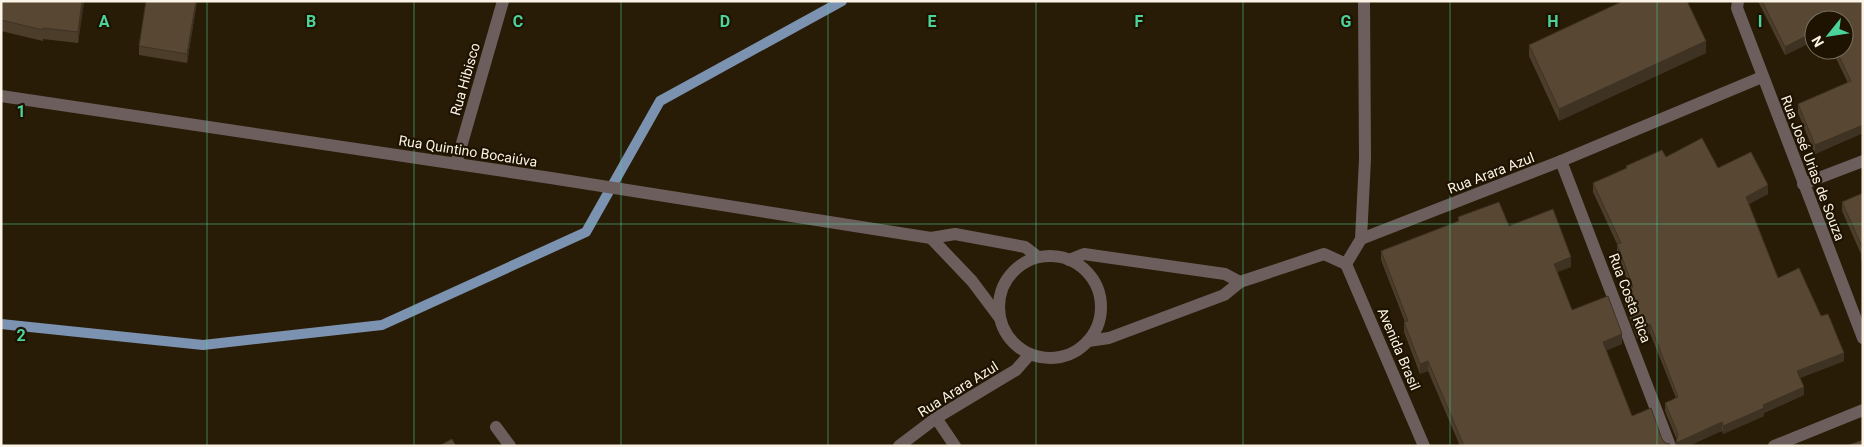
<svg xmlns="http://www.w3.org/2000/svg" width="1864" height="447" font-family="Roboto,sans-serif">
<rect width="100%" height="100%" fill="#281c06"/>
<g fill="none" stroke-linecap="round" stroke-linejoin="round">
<path stroke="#7c92b1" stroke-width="10" d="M1 324 203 345 382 325 586 232 660 101 842 1"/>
<g stroke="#6c5e5d" stroke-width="12">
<path d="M1738 1 1737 8 1863 338"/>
<path d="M1561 161 1670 446"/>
<path d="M456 164 503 1"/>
<path d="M1803 184 1863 161"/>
<path d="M1361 239 1365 159 1364 1"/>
<path d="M1346 264 1361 239 1561 161 1762 77"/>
<path d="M936 418 955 446"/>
<path d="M496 427 510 446"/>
<path d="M1774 446 1863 410"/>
</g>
<g stroke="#6c5e5d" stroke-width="12">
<path d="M1 96 551 178 931 238 955 234 1025 247 1038 257"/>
<path d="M931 238 972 281 999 317"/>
<circle cx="1050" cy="307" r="51"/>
<path d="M1069 260 1084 254 1225 274 1240 282"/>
<path d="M1088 341 1109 338 1224 295 1240 282 1324 254 1346 264 1424 446"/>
<path d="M899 446 936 418 1016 370 1030 354"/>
</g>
</g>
<g fill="#4c3d2b">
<path d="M1 1H84L78 43 43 39V41L1 31Z"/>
<path d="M197 1 187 63 139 55V46Z"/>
<path d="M1758 1H1863V133L1815 154 1798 113V104L1848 83 1832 50H1844V20H1814V41L1785 55Z"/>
<path d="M1529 45 1706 53 1559 121 1529 56Z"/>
<path d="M1666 157 1718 168 1768 194 1749 204 1778 278 1821 316 1844 361 1800 378 1804 395 1764 413V416L1723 434 1722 431 1676 446 1677 440 1665 411V403L1676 398 1650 333 1637 338 1623 299V291L1630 288 1617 253V244L1593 192V183L1626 168V166Z"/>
<path d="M1863 193V264L1861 260V254L1842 211V202Z"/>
<path d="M1458 217 1509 226 1571 267 1557 272 1572 310 1622 344 1606 350 1632 416 1670 446H1460L1428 371 1420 374 1404 332V322H1405L1381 260V251L1458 221Z"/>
</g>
<g fill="#3e3223">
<path d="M82 1H84L78 43V32Z"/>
<path d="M196 1H197L187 63V54Z"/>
<path d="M1814 32V41L1785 55V47Z"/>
<path d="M1706 41V53L1559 121V109Z"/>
<path d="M1863 125V133L1815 154V145Z"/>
<path d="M1768 185V194L1746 205V197Z"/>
<path d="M1571 257V267L1554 273V264Z"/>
<path d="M1650 324V333L1637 338V329Z"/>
<path d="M1622 334V344L1603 352V342Z"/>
<path d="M1844 353V361L1797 379V371Z"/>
<path d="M1428 361V371L1420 374V364Z"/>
<path d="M1804 387V395L1764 413V416L1723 434V426L1763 405Z"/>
<path d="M1722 422V431L1689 446H1676V443Z"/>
</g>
<g fill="#584732" stroke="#3e3223">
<path d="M1 1H82L78 32 43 28V30L1 20Z"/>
<path d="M146 1H196L187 54 139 46Z"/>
<path d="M1623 1H1687L1706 41 1559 109 1529 45Z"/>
<path d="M1762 1H1863V125L1815 145 1798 104 1851 81 1836 50H1844V20H1814V32L1785 47Z"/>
<path d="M1702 138 1718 168 1751 152 1768 185 1746 197 1778 278 1799 268 1821 316 1828 314 1844 353 1797 371 1804 387 1763 405 1764 408 1723 426 1722 422 1676 443 1678 434 1665 403 1678 397 1650 324 1637 329 1623 291 1633 287 1617 244 1621 243 1593 183 1627 168 1626 166 1662 150 1666 157Z"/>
<path d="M1863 193V249L1842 202Z"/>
<path d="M1499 202 1509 226 1553 209 1571 257 1554 264 1572 310 1608 296 1622 334 1603 342 1632 416 1651 408 1662 439 1665 443 1670 444 1666 446H1464L1428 361 1420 364 1404 322 1408 321 1381 251 1459 221 1458 217Z"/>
<path d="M452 439 456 446H439Z"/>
<path d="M1863 440V446H1846Z"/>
</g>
<path fill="none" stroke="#4cd39b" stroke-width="1" stroke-opacity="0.55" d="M207 1V446M414 1V446M621 1V446M828 1V446M1036 1V446M1243 1V446M1450 1V446M1657 1V446M1 224H1863"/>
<g text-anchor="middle" stroke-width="4.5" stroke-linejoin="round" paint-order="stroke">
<g font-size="14" fill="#fbf3e5" stroke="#1e1300">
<text transform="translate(465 79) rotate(-74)" y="5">Rua Hibisco</text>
<text transform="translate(468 151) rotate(9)" y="5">Rua Quintino Bocaiúva</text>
<text transform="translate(1813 168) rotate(69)" y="5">Rua José Urias de Souza</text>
<text transform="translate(1491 173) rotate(-21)" y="5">Rua Arara Azul</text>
<text transform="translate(1630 298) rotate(69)" y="5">Rua Costa Rica</text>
<text transform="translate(1399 349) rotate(67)" y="5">Avenida Brasil</text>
<text transform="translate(958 389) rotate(-32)" y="5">Rua Arara Azul</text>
</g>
</g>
<g font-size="16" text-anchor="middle" font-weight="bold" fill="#4cd39b" stroke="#1e1300" stroke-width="4.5" stroke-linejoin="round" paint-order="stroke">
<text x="104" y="27">A</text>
<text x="311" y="27">B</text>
<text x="518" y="27">C</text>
<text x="725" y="27">D</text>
<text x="932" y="27">E</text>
<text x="1139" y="27">F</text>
<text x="1346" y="27">G</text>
<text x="1553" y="27">H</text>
<text x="1760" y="27">I</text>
<text x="21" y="117">1</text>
<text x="21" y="341">2</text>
</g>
<rect width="1864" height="447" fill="none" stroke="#fbf3e5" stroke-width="5"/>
<g transform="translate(1829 35) rotate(240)"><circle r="24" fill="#1e1300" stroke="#766d5c"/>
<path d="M0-4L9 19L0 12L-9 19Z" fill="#4cd39b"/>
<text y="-8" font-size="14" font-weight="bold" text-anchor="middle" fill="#fbf3e5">N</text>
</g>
</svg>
